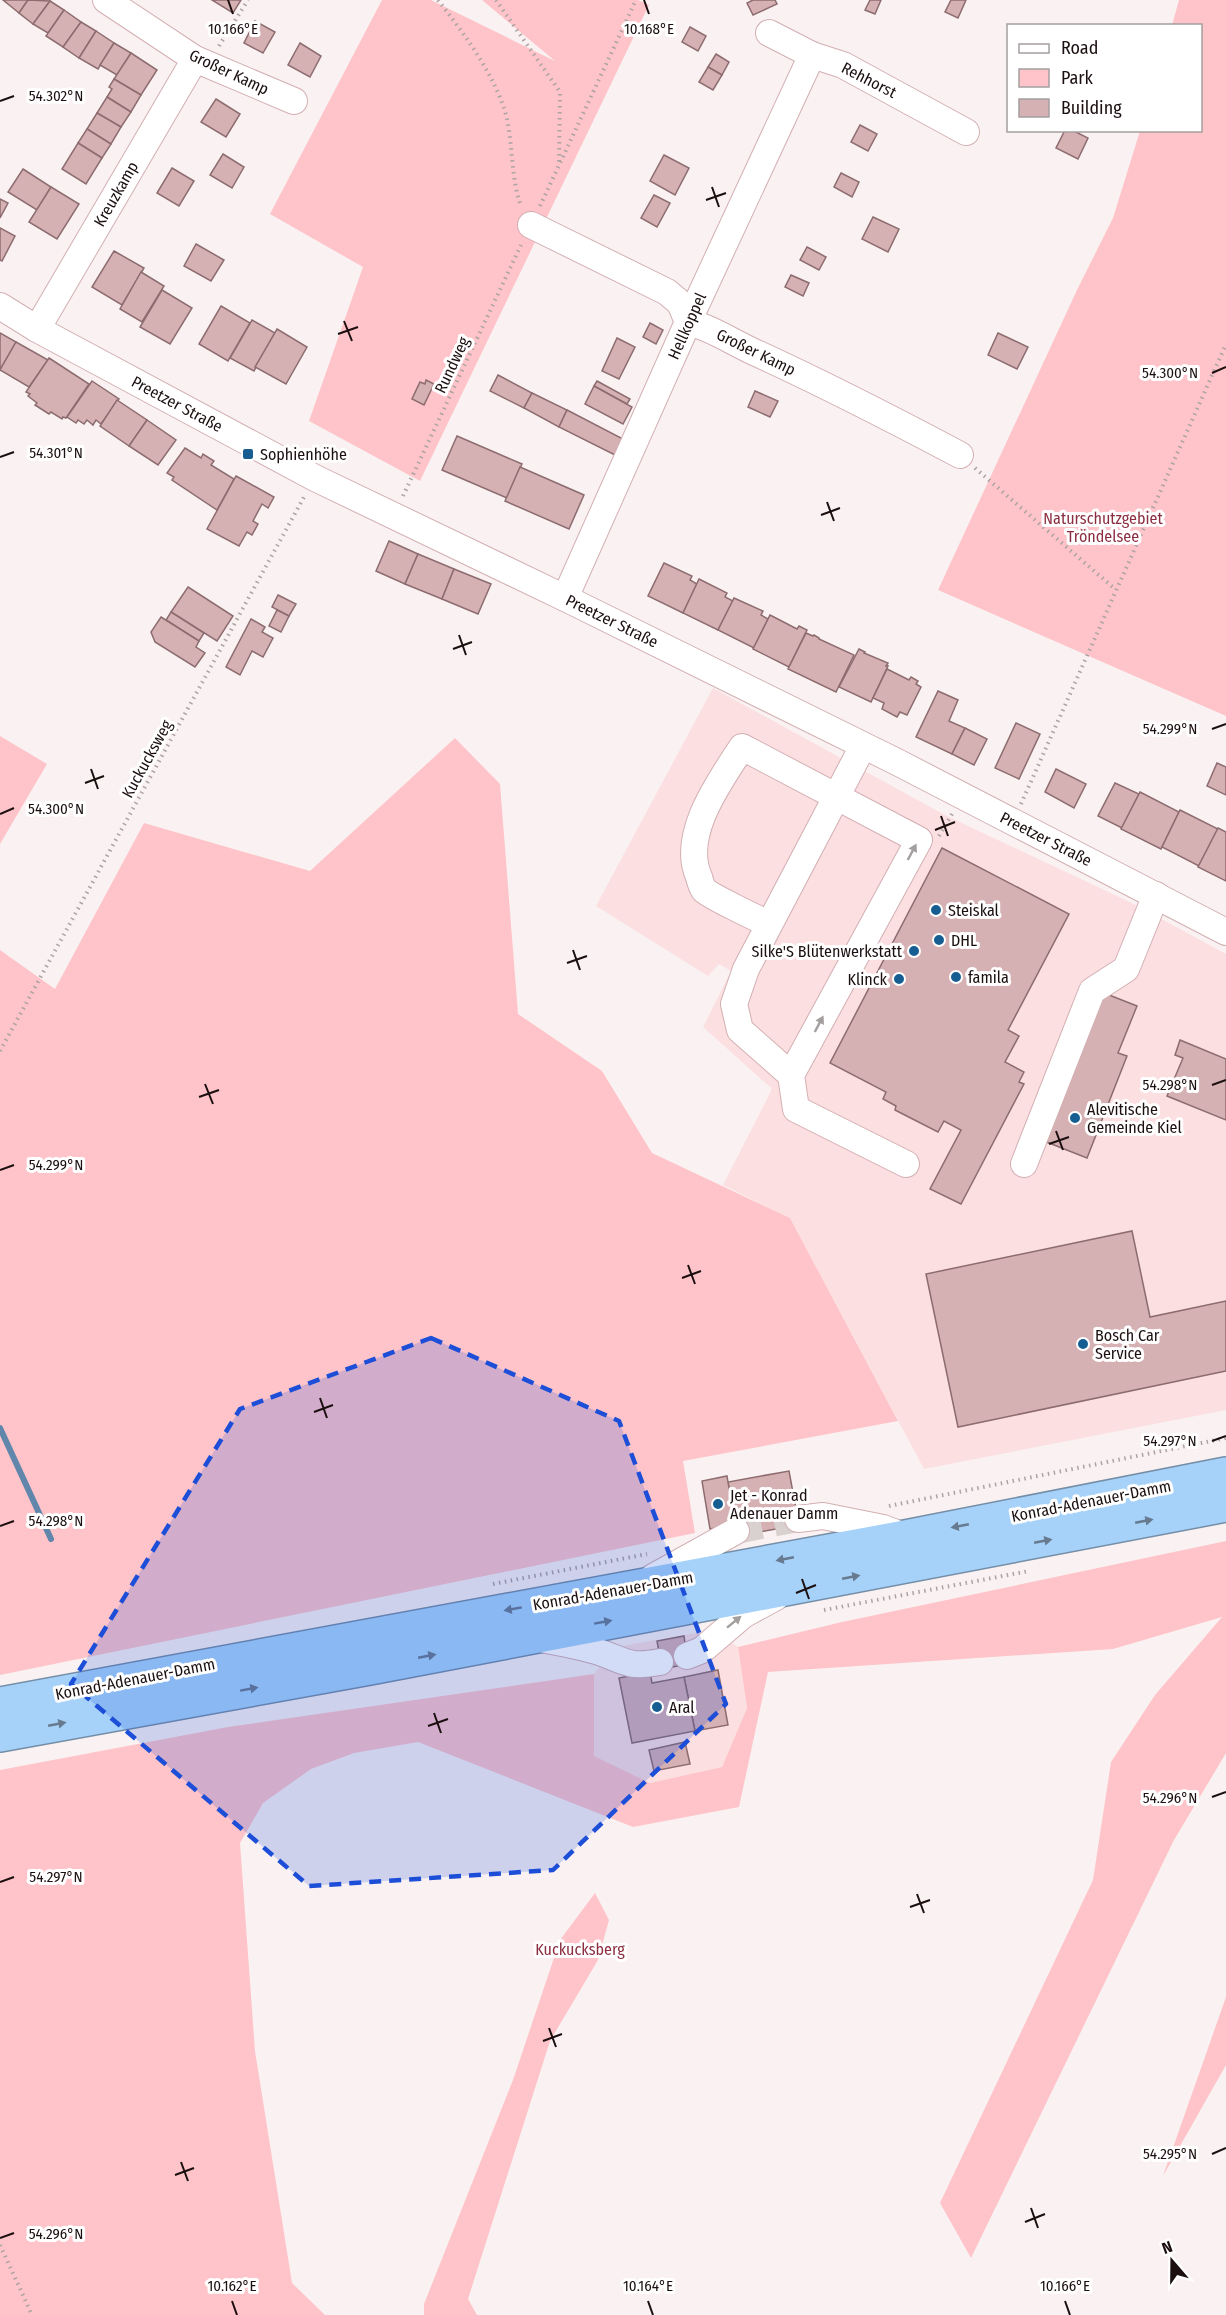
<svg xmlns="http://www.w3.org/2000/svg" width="1226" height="2315" viewBox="0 0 1226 2315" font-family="'Fira Sans Condensed',sans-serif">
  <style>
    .built { fill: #fcdfe1 }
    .green { fill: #fec4c9 }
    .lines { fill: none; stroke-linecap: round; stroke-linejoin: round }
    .stream { stroke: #6087ab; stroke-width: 6 }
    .building { fill: #d6b1b4; stroke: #8d6c6f; stroke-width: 1.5 }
    .minor-tunnel { stroke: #d9d0d0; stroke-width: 26; stroke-dasharray: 26 13; stroke-linecap: butt }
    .minor-casing { stroke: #d3afb2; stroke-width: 28 }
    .highway-casing { stroke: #758ea7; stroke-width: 36 }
    .path { stroke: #ada3a3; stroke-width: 4; stroke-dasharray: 1.5 4.5; stroke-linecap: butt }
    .minor { stroke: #fff; stroke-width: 26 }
    .highway { stroke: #a6d2f9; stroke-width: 33 }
    .oneway { fill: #a49f9f }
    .oneway2 { fill: #677a90 }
    .marked { fill: #1d4ed8; fill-opacity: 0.2; stroke: #1d4ed8; stroke-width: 4.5; stroke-dasharray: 12 8; stroke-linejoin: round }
    .ticks { fill: none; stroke: #1b0f10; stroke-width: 2 }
    .poi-dot { fill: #165e92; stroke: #fff; stroke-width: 2 }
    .labels { text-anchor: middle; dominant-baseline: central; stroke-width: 6; stroke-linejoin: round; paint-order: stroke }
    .street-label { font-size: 16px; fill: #1b0f10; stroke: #fff }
    .poi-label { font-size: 16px; fill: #1b0f10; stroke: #fff; text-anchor: start }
    .park-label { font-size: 16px; fill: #8b2e40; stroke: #fff }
    .ticks-label { font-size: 15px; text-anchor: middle; fill: #1b0f10; stroke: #fff; stroke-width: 6; stroke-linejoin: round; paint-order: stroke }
  </style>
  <rect width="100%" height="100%" fill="#faf2f2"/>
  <g class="built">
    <path d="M713 688 945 815 1134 904 1226 954V1410L924 1469 790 1218 723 1185 772 1089 703 1027 731 971 719 964 708 976 596 906Z"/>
    <path d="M713 1630 738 1647 747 1708 722 1767 650 1783 594 1756V1674L616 1647Z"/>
  </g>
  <g class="green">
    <path d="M382 0H431L555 61 482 0H638L649 5 420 481 309 421 363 267 270 214Z"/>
    <path d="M1179 0H1226V716L938 590 1077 290 1113 218 1140 131 1200 130V26L1172 25Z"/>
    <path d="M0 736 47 764 0 844Z"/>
    <path d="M455 738 500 784 518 1014 602 1071 652 1153 790 1218 898 1421 683 1461 695 1533 0 1675V950L55 989 144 823 310 871Z"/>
    <path d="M1226 1541V1753L1174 1840 971 2258 940 2203 1093 1880 1111 1762 1155 1695 1222 1617 1113 1649 768 1672 739 1807 633 1827 418 1742 354 1753 311 1769 263 1803 240 1843 255 2051 292 2283 325 2315H0V1770L228 1727 594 1674V1756L650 1783 722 1767 747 1708 738 1647 842 1622Z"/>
    <path d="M595 1893 609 1920 598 1960 550 2041 468 2299 477 2315H424V2304L513 2080 560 1940Z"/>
    <path d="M1226 1997V2065L1163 2176Z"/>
  </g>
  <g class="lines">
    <path class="stream" d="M0 1428 51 1539"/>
  </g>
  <g class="building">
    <path d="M3 0H28L19 13Z"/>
    <path d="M28 0 50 1 33 24 19 13Z"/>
    <path d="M212 0H241L233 13Z"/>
    <path d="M753 0H775L777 4 753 15 747 3Z"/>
    <path d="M870 0H881L875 14 865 10Z"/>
    <path d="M951 0H966L958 18 945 12Z"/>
    <path d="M50 1 64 10 48 33 33 24Z"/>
    <path d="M64 10 81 22 63 47 46 36Z"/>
    <path d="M255 21 275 32 263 53 244 43Z"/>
    <path d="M81 22 96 31 79 58 63 47Z"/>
    <path d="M690 27 706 36 698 51 682 42Z"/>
    <path d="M96 31 114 43 98 69 79 58Z"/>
    <path d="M114 43 131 53 117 75 100 65Z"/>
    <path d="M300 43 321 56 310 77 288 65Z"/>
    <path d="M131 53 157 70 141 95 114 79Z"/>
    <path d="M716 54 729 62 722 75 708 67Z"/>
    <path d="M708 67 722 75 713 90 699 82Z"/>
    <path d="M114 79 141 95 131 112 107 97 112 89 109 87Z"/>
    <path d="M107 97 131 112 121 127 97 113Z"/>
    <path d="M216 99 240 114 226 137 201 122Z"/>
    <path d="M97 113 121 127 111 144 87 129Z"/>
    <path d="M860 125 877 134 868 151 851 142Z"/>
    <path d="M87 129 111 144 102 158 78 143Z"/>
    <path d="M1065 130H1072L1088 138 1078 159 1056 148Z"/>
    <path d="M78 143 102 158 86 184 62 169Z"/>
    <path d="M223 154 244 167 232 188 210 175Z"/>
    <path d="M664 155 689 168 675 195 650 181Z"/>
    <path d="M172 168 194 181 179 206 157 193Z"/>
    <path d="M23 169 51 187 37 210 8 192Z"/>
    <path d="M841 173 859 182 852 197 834 187Z"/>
    <path d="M51 187 79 204 57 239 29 222Z"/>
    <path d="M654 195 670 203 657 227 641 218Z"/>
    <path d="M0 199 8 203 0 218Z"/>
    <path d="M873 217 899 229 888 252 862 239Z"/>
    <path d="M0 228 15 236 2 261 0 260Z"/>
    <path d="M196 244 224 260 211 281 184 266Z"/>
    <path d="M807 247 826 257 819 270 800 260Z"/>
    <path d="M114 251 144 268 122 305 92 287Z"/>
    <path d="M141 272 164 286 142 322 120 309Z"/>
    <path d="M791 275 809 283 803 296 785 287Z"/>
    <path d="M162 290 192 308 170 344 140 327Z"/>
    <path d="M221 306 250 323 228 361 199 344Z"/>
    <path d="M252 320 275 333 254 371 230 358Z"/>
    <path d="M650 323 663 330 656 344 643 337Z"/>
    <path d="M277 329 307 347 286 384 255 367Z"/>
    <path d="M0 333 16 342 0 370Z"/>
    <path d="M998 333 1028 347 1017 369 988 355Z"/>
    <path d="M617 338 635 347 619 379 602 371Z"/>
    <path d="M16 342 48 360 29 387 0 370Z"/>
    <path d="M49 358 89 384 66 418 63 417 62 419 51 412 49 414 35 405 37 403 28 396 30 394 26 392Z"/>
    <path d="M498 375 532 393 524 408 490 391Z"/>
    <path d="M426 380 434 384 424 405 412 399 420 382 425 384Z"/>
    <path d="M92 381 119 399 101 424 96 420 93 425 87 420 84 424 78 420 76 423 67 417Z"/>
    <path d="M597 381 630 399 627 404 594 386Z"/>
    <path d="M594 386 632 407 623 424 585 404Z"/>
    <path d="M755 391 778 401 770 417 748 407Z"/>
    <path d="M532 393 567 410 559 427 524 408Z"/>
    <path d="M117 400 147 420 129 446 100 426Z"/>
    <path d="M567 410 623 439 615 455 559 427Z"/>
    <path d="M147 420 176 440 158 465 129 446Z"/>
    <path d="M457 436 522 464 507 498 442 470Z"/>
    <path d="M185 448 201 458 203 454 214 461 211 465 234 479 217 510 172 480 174 477 167 473Z"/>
    <path d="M520 467 584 495 569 529 505 501Z"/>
    <path d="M236 476 274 497 268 508 262 504 253 521 258 524 252 535 247 532 239 546 207 529Z"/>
    <path d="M389 541 418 554 405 584 376 571Z"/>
    <path d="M418 554 454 569 442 599 405 584Z"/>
    <path d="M664 563 692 576 690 580 697 584 683 613 648 596Z"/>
    <path d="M454 569 491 584 478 614 442 599Z"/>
    <path d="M699 579 727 593 725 597 733 601 718 630 683 613Z"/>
    <path d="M188 587 233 616 217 641 171 612Z"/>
    <path d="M278 595 296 604 289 616 272 607Z"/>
    <path d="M734 598 763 611 761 615 768 619 754 648 718 630Z"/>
    <path d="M277 610 289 616 281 632 269 626Z"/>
    <path d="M171 612 204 633 199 641 166 620Z"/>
    <path d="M770 615 797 629 799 626 807 630 789 667 753 649Z"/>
    <path d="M161 617 199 641 196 647 205 653 195 667 155 642 151 632Z"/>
    <path d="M251 619 265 627 262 632 273 638 263 657 252 651 240 675 226 667Z"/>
    <path d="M806 633 813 636 814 635 819 638V639L854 655 836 692 788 669Z"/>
    <path d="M859 649 865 652 864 653 888 663 886 666H888L871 702 839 687Z"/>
    <path d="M887 669 909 680 911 677 918 681 916 684 921 687 907 715 900 712 897 717 882 709 884 703 873 698Z"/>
    <path d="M938 691 958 700 949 721 965 728 952 754 916 737Z"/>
    <path d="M1016 723 1040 734 1019 779 995 768Z"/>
    <path d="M965 728 987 739 974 765 952 754Z"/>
    <path d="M1217 763 1226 767V795L1207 786Z"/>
    <path d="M1056 769 1086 784 1074 808 1045 792Z"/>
    <path d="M1115 783 1139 794 1122 828 1098 816Z"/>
    <path d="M1140 792 1179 812 1161 849 1121 829Z"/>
    <path d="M1180 810 1218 829 1199 866 1162 847Z"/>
    <path d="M1218 828 1226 832V881L1198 867Z"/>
    <path d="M942 848 1069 914 1008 1030 1019 1036 1005 1062 1024 1072 1019 1082 1024 1084 961 1204 930 1189 961 1130 944 1121 938 1132 895 1110 896 1106 883 1099 886 1092 830 1063Z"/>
    <path d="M1104 993 1137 1006 1118 1053 1127 1056 1087 1158 1044 1141Z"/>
    <path d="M1180 1040 1226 1059V1120L1167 1096 1183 1058 1175 1055Z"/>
    <path d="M1132 1231 1150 1317 1226 1301V1371L958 1427 926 1274Z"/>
    <path d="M789 1471 799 1525 737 1536 728 1482Z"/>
    <path d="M727 1476 735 1525 710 1529 702 1481Z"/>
    <path d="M684 1636 688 1664 662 1669 657 1641Z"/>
    <path d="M718 1670 728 1725 695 1731 684 1677Z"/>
    <path d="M650 1672 652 1683 684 1677 695 1731 632 1743 619 1678Z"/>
    <path d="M685 1742 690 1764 654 1771 649 1750Z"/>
  </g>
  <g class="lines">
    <path class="minor-tunnel" d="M736 1531 798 1519"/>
    <defs>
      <g id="minor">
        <path d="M106 0 195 59 294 101"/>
        <path d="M769 33 812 55 843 65 966 132"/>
        <path d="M531 225 667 292 680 303 688 322"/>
        <path d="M0 306 37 329 315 478 565 598 897 762 1226 932"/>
        <path d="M688 322C712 328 732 342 754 352 824 384 892 419 960 455"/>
        <path d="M37 329 195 59"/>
        <path d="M565 598 688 322 812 55"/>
        <path d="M769 924C758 919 710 896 704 890 702 887 700 881 699 877 680 835 720 781 742 747L919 840 791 1075 796 1109 906 1164"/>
        <path d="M791 1075 740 1030 734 1004 746 969 863 746"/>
        <path d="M1024 1164 1092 991 1126 969 1156 895"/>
        <path d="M798 1519 823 1516 883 1528 904 1536"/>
        <path d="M653 1577 736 1531"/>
        <path d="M540 1639C558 1642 578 1646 596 1651 627 1661 625 1668 660 1662"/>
        <path d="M687 1656 702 1650 743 1615 776 1597"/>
      </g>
      <g id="highway">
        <path d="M0 1704 905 1537 1226 1474"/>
        <path d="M0 1735 370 1668 1226 1505"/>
      </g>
    </defs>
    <use href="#minor" class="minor-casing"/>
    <use href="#highway" class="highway-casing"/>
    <g class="path">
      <path d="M438 0C464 34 497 77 507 119 513 147 511 179 521 206"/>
      <path d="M496 0 560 92 559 163"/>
      <path d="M219 46 248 0"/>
      <path d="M540 206 636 0"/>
      <path d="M975 468 1115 589"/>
      <path d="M403 496 521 245"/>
      <path d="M1021 804 1226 344"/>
      <path d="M939 836 952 814"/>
      <path d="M0 1051 304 497"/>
      <path d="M889 1506 1226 1438"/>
      <path d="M493 1584 647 1554"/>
      <path d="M824 1610 1029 1571"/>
      <path d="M0 2245 32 2315"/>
    </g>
    <use href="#minor" class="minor"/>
    <use href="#highway" class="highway"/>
  </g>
  <defs><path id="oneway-solid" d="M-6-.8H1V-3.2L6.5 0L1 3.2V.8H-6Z" transform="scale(1.5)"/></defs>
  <g class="oneway">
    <use href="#oneway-solid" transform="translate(912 852) rotate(-62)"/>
    <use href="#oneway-solid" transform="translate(819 1024) rotate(-62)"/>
    <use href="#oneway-solid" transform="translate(734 1622) rotate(-39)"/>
  </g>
  <g class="oneway2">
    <use href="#oneway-solid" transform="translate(1144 1521) rotate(-11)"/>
    <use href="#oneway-solid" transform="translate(960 1526) rotate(169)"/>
    <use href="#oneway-solid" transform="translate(1043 1541) rotate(-11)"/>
    <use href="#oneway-solid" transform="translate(785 1559) rotate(169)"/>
    <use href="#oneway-solid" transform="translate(851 1577) rotate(-11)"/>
    <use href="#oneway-solid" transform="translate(513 1609) rotate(170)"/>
    <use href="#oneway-solid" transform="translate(603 1622) rotate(-10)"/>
    <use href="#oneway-solid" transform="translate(427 1656) rotate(-11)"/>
    <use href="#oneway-solid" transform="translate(249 1689) rotate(-10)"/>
    <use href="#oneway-solid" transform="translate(57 1724) rotate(-11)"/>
  </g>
  <path class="marked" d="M431 1338 619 1421 726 1704 553 1870 309 1886 71 1684 240 1409Z"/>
  <path class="ticks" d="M228 0 233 14M644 0 649 14M0 101 14 96M712 187 719 207M706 200 726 193M344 321 352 341M338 334 358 327M1212 373 1226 367M0 457 14 452M827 502 834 521M821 515 840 508M459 635 466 655M453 649 472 642M1212 729 1226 724M91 769 98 789M85 783 104 776M0 814 14 808M941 816 948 836M935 830 955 822M573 950 580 970M567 963 587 956M205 1084 213 1104M1212 1085 1226 1080M199 1097 219 1090M1056 1131 1063 1150M1049 1144 1069 1137M0 1170 14 1165M688 1265 695 1284M682 1278 701 1271M320 1398 327 1418M314 1412 333 1405M1212 1441 1226 1436M0 1526 14 1521M802 1579 809 1599M796 1593 816 1585M434 1713 441 1733M428 1726 448 1719M1212 1797 1226 1792M0 1882 14 1877M917 1894 924 1913M910 1907 930 1900M549 2028 556 2047M543 2041 562 2034M1212 2154 1226 2148M181 2162 188 2181M175 2175 194 2168M1031 2208 1038 2228M1025 2222 1045 2214M0 2238 14 2233M232 2301 237 2315M648 2301 653 2315M1065 2301 1070 2315"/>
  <g class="poi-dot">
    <rect x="242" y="448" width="12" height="12" rx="3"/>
    <circle cx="936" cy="910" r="6"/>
    <circle cx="939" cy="940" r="6"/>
    <circle cx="914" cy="951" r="6"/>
    <circle cx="956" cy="977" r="6"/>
    <circle cx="899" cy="979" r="6"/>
    <circle cx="1075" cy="1118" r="6"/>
    <circle cx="1083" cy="1344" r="6"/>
    <circle cx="718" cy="1504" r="6"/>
    <circle cx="657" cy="1707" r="6"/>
  </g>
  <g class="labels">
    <g class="street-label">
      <text transform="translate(229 72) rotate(25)">Großer Kamp</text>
      <text transform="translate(869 80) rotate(27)">Rehhorst</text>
      <text transform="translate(116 194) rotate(-60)">Kreuzkamp</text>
      <text transform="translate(687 326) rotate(-66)">Hellkoppel</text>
      <text transform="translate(756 352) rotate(26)">Großer Kamp</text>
      <text transform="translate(452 365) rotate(-65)">Rundweg</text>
      <text transform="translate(177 404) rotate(28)">Preetzer Straße</text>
      <text transform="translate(612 621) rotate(26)">Preetzer Straße</text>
      <text transform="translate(147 759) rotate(-61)">Kuckucksweg</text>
      <text transform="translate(1046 839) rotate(27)">Preetzer Straße</text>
      <text transform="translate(1091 1501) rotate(-11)">Konrad-Adenauer-Damm</text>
      <text transform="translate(613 1591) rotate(-10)">Konrad-Adenauer-Damm</text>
      <text transform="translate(135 1679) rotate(-11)">Konrad-Adenauer-Damm</text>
    </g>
    <g class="poi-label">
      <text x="260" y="454">Sophienhöhe</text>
      <text x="948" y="910">Steiskal</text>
      <text x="951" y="940">DHL</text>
      <text x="902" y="951" text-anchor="end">Silke'S Blütenwerkstatt</text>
      <text x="968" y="977">famila</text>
      <text x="887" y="979" text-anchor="end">Klinck</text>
      <text x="1087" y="1109">Alevitische<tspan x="1087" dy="18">Gemeinde Kiel</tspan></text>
      <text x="1095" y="1335">Bosch Car<tspan x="1095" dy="18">Service</tspan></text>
      <text x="730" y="1495">Jet - Konrad<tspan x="730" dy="18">Adenauer Damm</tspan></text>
      <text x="669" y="1707">Aral</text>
    </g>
    <g class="park-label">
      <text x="1103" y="518">Naturschutzgebiet<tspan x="1103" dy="18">Tröndelsee</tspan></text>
      <text x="580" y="1949">Kuckucksberg</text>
    </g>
  </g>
  <g class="ticks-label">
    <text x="233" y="34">10.166°E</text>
    <text x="649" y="34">10.168°E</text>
    <text x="56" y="101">54.302°N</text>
    <text x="1170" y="378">54.300°N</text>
    <text x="56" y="458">54.301°N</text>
    <text x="1170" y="734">54.299°N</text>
    <text x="56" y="814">54.300°N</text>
    <text x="1170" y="1090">54.298°N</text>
    <text x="56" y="1170">54.299°N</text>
    <text x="1170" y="1446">54.297°N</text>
    <text x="56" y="1526">54.298°N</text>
    <text x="1170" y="1803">54.296°N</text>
    <text x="56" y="1882">54.297°N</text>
    <text x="1170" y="2159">54.295°N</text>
    <text x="56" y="2239">54.296°N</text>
    <text x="232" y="2291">10.162°E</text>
    <text x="648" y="2291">10.164°E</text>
    <text x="1065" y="2291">10.166°E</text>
  </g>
  <rect x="1007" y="24" width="195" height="108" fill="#ffffff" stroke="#a49f9f" stroke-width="1.5"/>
  <rect x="1019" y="44" width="30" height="9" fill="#ffffff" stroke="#a49f9f" stroke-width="1.5"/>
  <text x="1061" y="54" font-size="18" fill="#1b0f10">Road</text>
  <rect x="1019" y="69" width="30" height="18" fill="#fec4c9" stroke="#a49f9f" stroke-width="1.5"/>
  <text x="1061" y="84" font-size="18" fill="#1b0f10">Park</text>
  <rect x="1019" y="99" width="30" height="18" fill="#d6b1b4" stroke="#a49f9f" stroke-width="1.5"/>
  <text x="1061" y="114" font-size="18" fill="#1b0f10">Building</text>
  <g transform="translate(1172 2261) rotate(340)" stroke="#ffffff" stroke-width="4.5" paint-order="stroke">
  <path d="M0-4.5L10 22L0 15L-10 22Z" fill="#1b0f10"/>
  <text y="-9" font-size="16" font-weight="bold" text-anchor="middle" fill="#1b0f10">N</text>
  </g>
</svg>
